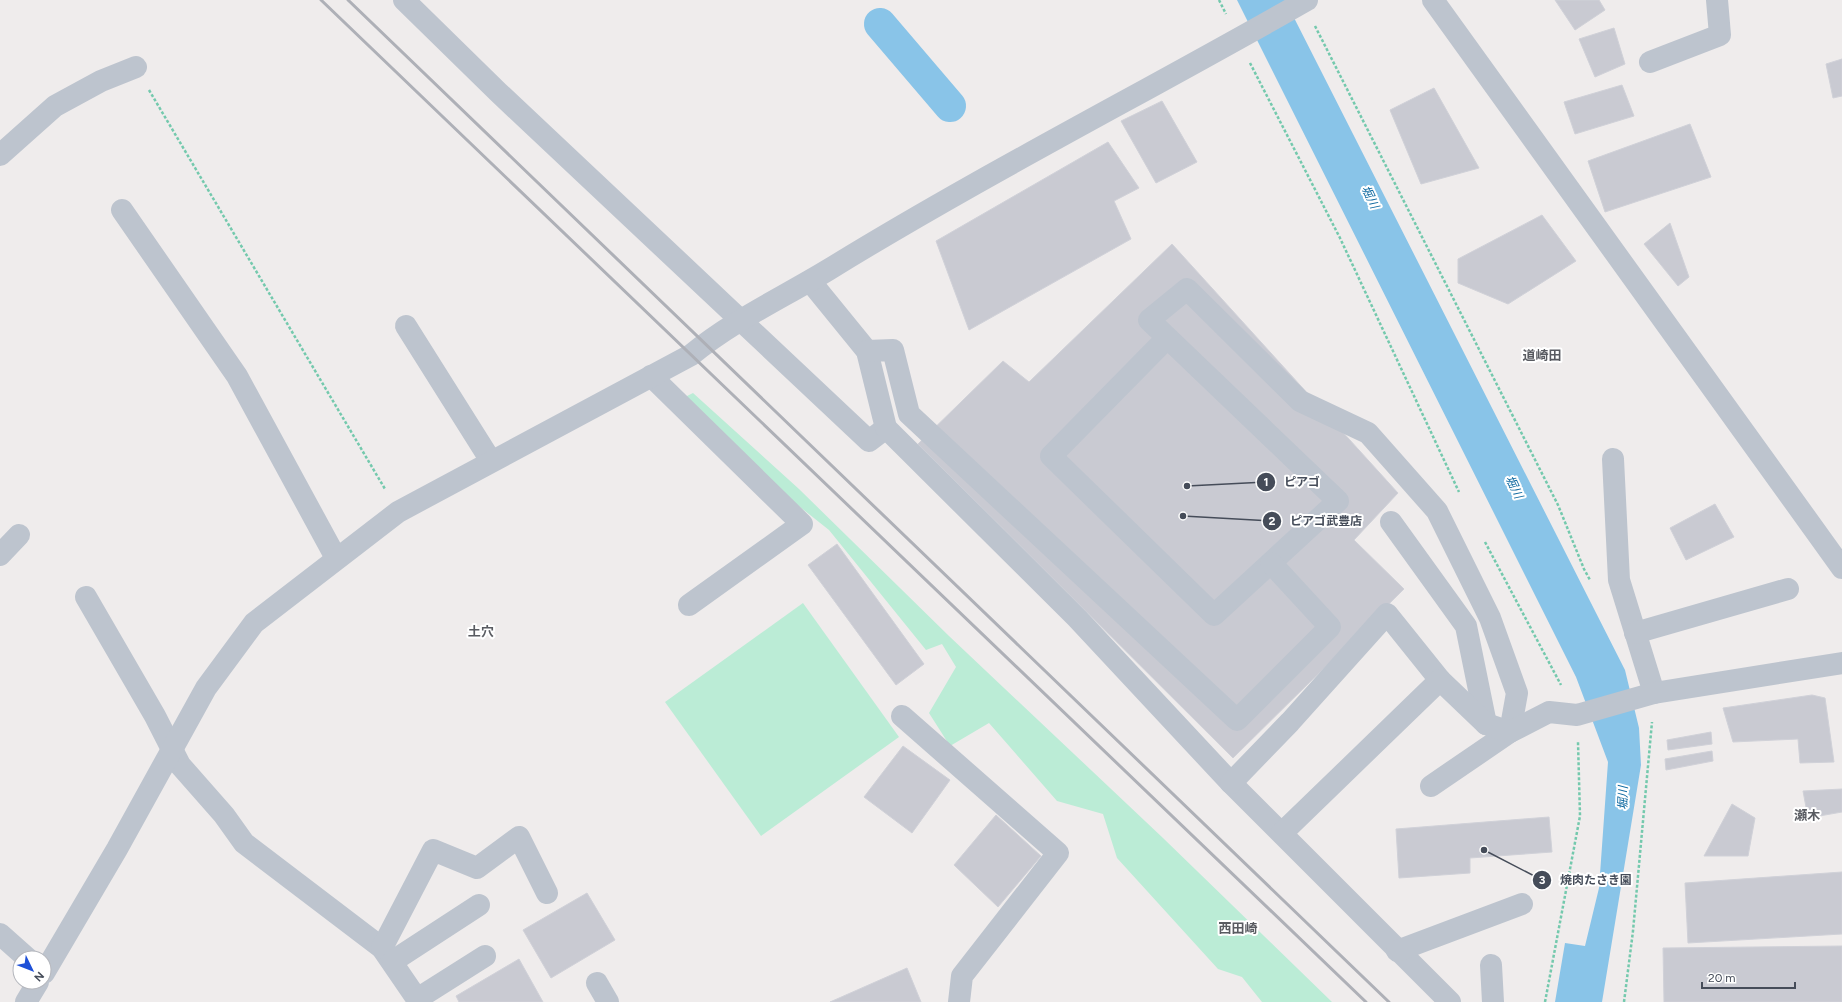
<svg xmlns="http://www.w3.org/2000/svg" width="1842" height="1002" viewBox="0 0 1842 1002" font-family="Figtree,'Noto Sans JP',sans-serif">
  <style>
    .green { fill: #bbecd6 }
    .water { fill: #89c4e8 }
    .lines { fill: none; stroke-linecap: round; stroke-linejoin: round }
    .canal { stroke: #89c4e8; stroke-width: 32 }
    .building { fill: #c9cad2; stroke: #d0d1d8 }
    .path { stroke: #74c9ad; stroke-width: 2.5; stroke-dasharray: 3 2; stroke-linecap: butt }
    .minor { stroke: #bdc4ce; stroke-width: 22 }
    .rail { stroke: #aeb0b7; stroke-width: 3 }
    .labels { text-anchor: middle; dominant-baseline: central; stroke-width: 4; stroke-linejoin: round; paint-order: stroke }
    .water-label { font-size: 12px; font-style: italic; fill: #106aa1; stroke: #fff }
    .quarter-label { font-size: 13px; font-weight: bold; fill: #595b61; stroke: #fff }
    .leader { fill: none; stroke: #454c59; stroke-width: 1.5 }
    .callout-dot { fill: #454c59; stroke: #fff; stroke-width: 1.5 }
    .mark-label { font-size: 12px; text-anchor: middle; font-weight: bold; fill: #fff }
    .callout-label { font-size: 12px; text-anchor: middle; font-weight: bold; fill: #454c59; stroke: #fff; stroke-width: 4; stroke-linejoin: round; paint-order: stroke }
  </style>
  <rect width="100%" height="100%" fill="#efecec"/>
  <g class="green">
    <path d="M693 393 799 489 949 636 1163 838 1332 1002H1262L1242 977 1218 969 1117 858 1103 814 1057 801 989 723 950 746 929 713 956 667 942 644 926 650 829 530 708 434 677 401Z"/>
    <path d="M803 603 899 737 761 836 665 702Z"/>
  </g>
  <path class="water" d="M1237 0H1285L1625 670 1639 728 1641 765 1602 1002H1555L1565 943 1585 946 1599 888 1608 762 1576 677Z"/>
  <g class="lines">
    <path class="canal" d="M880 24 950 106"/>
  </g>
  <g class="building">
    <path d="M1555 0H1599L1605 10 1575 30Z"/>
    <path d="M1614 28 1625 64 1595 77 1579 39Z"/>
    <path d="M1842 59V96L1833 98 1826 64Z"/>
    <path d="M1622 85 1634 116 1575 134 1564 102Z"/>
    <path d="M1434 88 1479 168 1421 184 1390 110Z"/>
    <path d="M1162 101 1197 162 1156 183 1121 121Z"/>
    <path d="M1690 124 1711 177 1605 212 1588 161Z"/>
    <path d="M1108 142 1139 188 1114 201 1131 239 969 330 936 241Z"/>
    <path d="M1542 215 1576 261 1508 304 1458 283V259Z"/>
    <path d="M1670 223 1689 277 1678 286 1644 244Z"/>
    <path d="M1172 244 1398 493 1354 540 1404 589 1233 758 918 444 1003 361 1029 382Z"/>
    <path d="M1715 504 1734 537 1686 560 1670 528Z"/>
    <path d="M837 544 924 664 896 685 808 565Z"/>
    <path d="M1812 695 1825 698 1834 762 1800 763 1798 739 1733 742 1723 708Z"/>
    <path d="M1711 732 1712 744 1668 750 1667 740Z"/>
    <path d="M903 746 950 780 912 833 864 797Z"/>
    <path d="M1712 751 1713 761 1666 770 1665 759Z"/>
    <path d="M1842 789V812L1808 818 1803 791Z"/>
    <path d="M1732 804 1755 818 1748 856H1704Z"/>
    <path d="M996 815 1041 856 998 907 954 865Z"/>
    <path d="M1549 817 1552 852 1470 858V873L1399 878 1396 829Z"/>
    <path d="M1842 872V934L1688 943 1685 883Z"/>
    <path d="M587 893 615 940 551 978 523 930Z"/>
    <path d="M1842 946V1002H1664L1663 948Z"/>
    <path d="M519 959 543 1002H459L456 996Z"/>
    <path d="M907 968 921 1002H830Z"/>
  </g>
  <g class="lines">
    <g class="path">
      <path d="M1219 0 1226 14"/>
      <path d="M1315 26 1558 505 1584 569 1590 580"/>
      <path d="M1250 63 1340 238 1459 492"/>
      <path d="M149 90 385 489"/>
      <path d="M1485 542 1561 685"/>
      <path d="M1545 1002 1580 816 1578 742"/>
      <path d="M1624 1002 1633 931 1652 722"/>
    </g>
    <g class="minor">
      <path d="M404 0 498 92 869 441 886 428"/>
      <path d="M1433 0 1842 568"/>
      <path d="M1650 62 1720 35 1717 0"/>
      <path d="M0 155 55 106 101 81 136 67"/>
      <path d="M122 210 237 376 336 558"/>
      <path d="M810 281 867 351 886 428 1077 618 1231 783 1450 1002"/>
      <path d="M406 326 491 461"/>
      <path d="M1167 338 1051 456 1214 615 1338 501 1149 320 1187 289 1300 401 1368 433 1437 511 1490 618 1517 693 1510 732 1431 786"/>
      <path d="M867 351 893 350 909 414 1237 720 1330 627 1271 563"/>
      <path d="M651 376 802 524 689 605"/>
      <path d="M1613 459 1619 580 1654 693"/>
      <path d="M1391 522 1466 626 1486 724"/>
      <path d="M0 555 19 535"/>
      <path d="M86 597 155 716 180 765 224 815 244 843 382 948 419 1002"/>
      <path d="M1635 633 1788 589"/>
      <path d="M902 716 1058 853 962 976 959 1002"/>
      <path d="M1231 783 1290 722 1387 614 1440 680"/>
      <path d="M1282 833 1440 680 1486 724 1510 732 1549 712 1577 715 1654 693 1842 663"/>
      <path d="M0 934 27 958"/>
      <path d="M382 948 433 850 477 868 519 837 547 893"/>
      <path d="M1397 951 1522 904"/>
      <path d="M393 961 479 905"/>
      <path d="M1491 965 1493 1002"/>
      <path d="M44 973 117 849 206 688 254 623 398 512 691 355C732 321 782 298 828 270 984 174 1148 91 1307 0"/>
      <path d="M597 983 608 1002"/>
      <path d="M417 999 485 956"/>
      <path d="M26 1002 38 982"/>
    </g>
    <g class="rail">
      <path d="M321 0 1366 1002"/>
      <path d="M348 0 1389 1002"/>
    </g>
  </g>
  <g class="labels">
    <g class="water-label">
      <text transform="translate(1370 197) rotate(64)">堀川</text>
      <text transform="translate(1514 487) rotate(64)">堀川</text>
      <text transform="translate(1623 798) rotate(-89)">堀川</text>
    </g>
    <g class="quarter-label">
      <text x="1542" y="355">道崎田</text>
      <text x="481" y="631">土穴</text>
      <text x="1807" y="815">瀬木</text>
      <text x="1238" y="928">西田崎</text>
    </g>
  </g>
  <path class="leader" d="M1187 486L1266 482M1183 516L1272 521M1484 850L1542 880"/>
  <g class="callout-dot">
    <circle cx="1187" cy="486" r="4"/>
    <circle cx="1183" cy="516" r="4"/>
    <circle cx="1484" cy="850" r="4"/>
    <circle cx="1266" cy="482" r="10"/>
    <circle cx="1272" cy="521" r="10"/>
    <circle cx="1542" cy="880" r="10"/>
  </g>
  <g class="mark-label">
    <text x="1266" y="486">1</text>
    <text x="1272" y="525">2</text>
    <text x="1542" y="884">3</text>
  </g>
  <g class="callout-label">
    <text x="1302" y="486">ピアゴ</text>
    <text x="1326" y="525">ピアゴ武豊店</text>
    <text x="1596" y="884">焼肉たさき園</text>
  </g>
  <g transform="translate(32 970) rotate(133)"><circle r="19" fill="#ffffff" stroke="#b5b7bd"/>
  <path d="M0-3L7 15L0 10L-7 15Z" fill="#1e50d7"/>
  <text y="-6" font-size="11" font-weight="bold" text-anchor="middle" fill="#454c59">N</text>
  </g>
  <path d="M1702 982v6h93v-6" fill="none" stroke="#454c59" stroke-width="2"/>
  <text x="1708" y="982" font-size="12" fill="#454c59" stroke="#ffffff" stroke-width="3" paint-order="stroke">20 m</text>
</svg>
